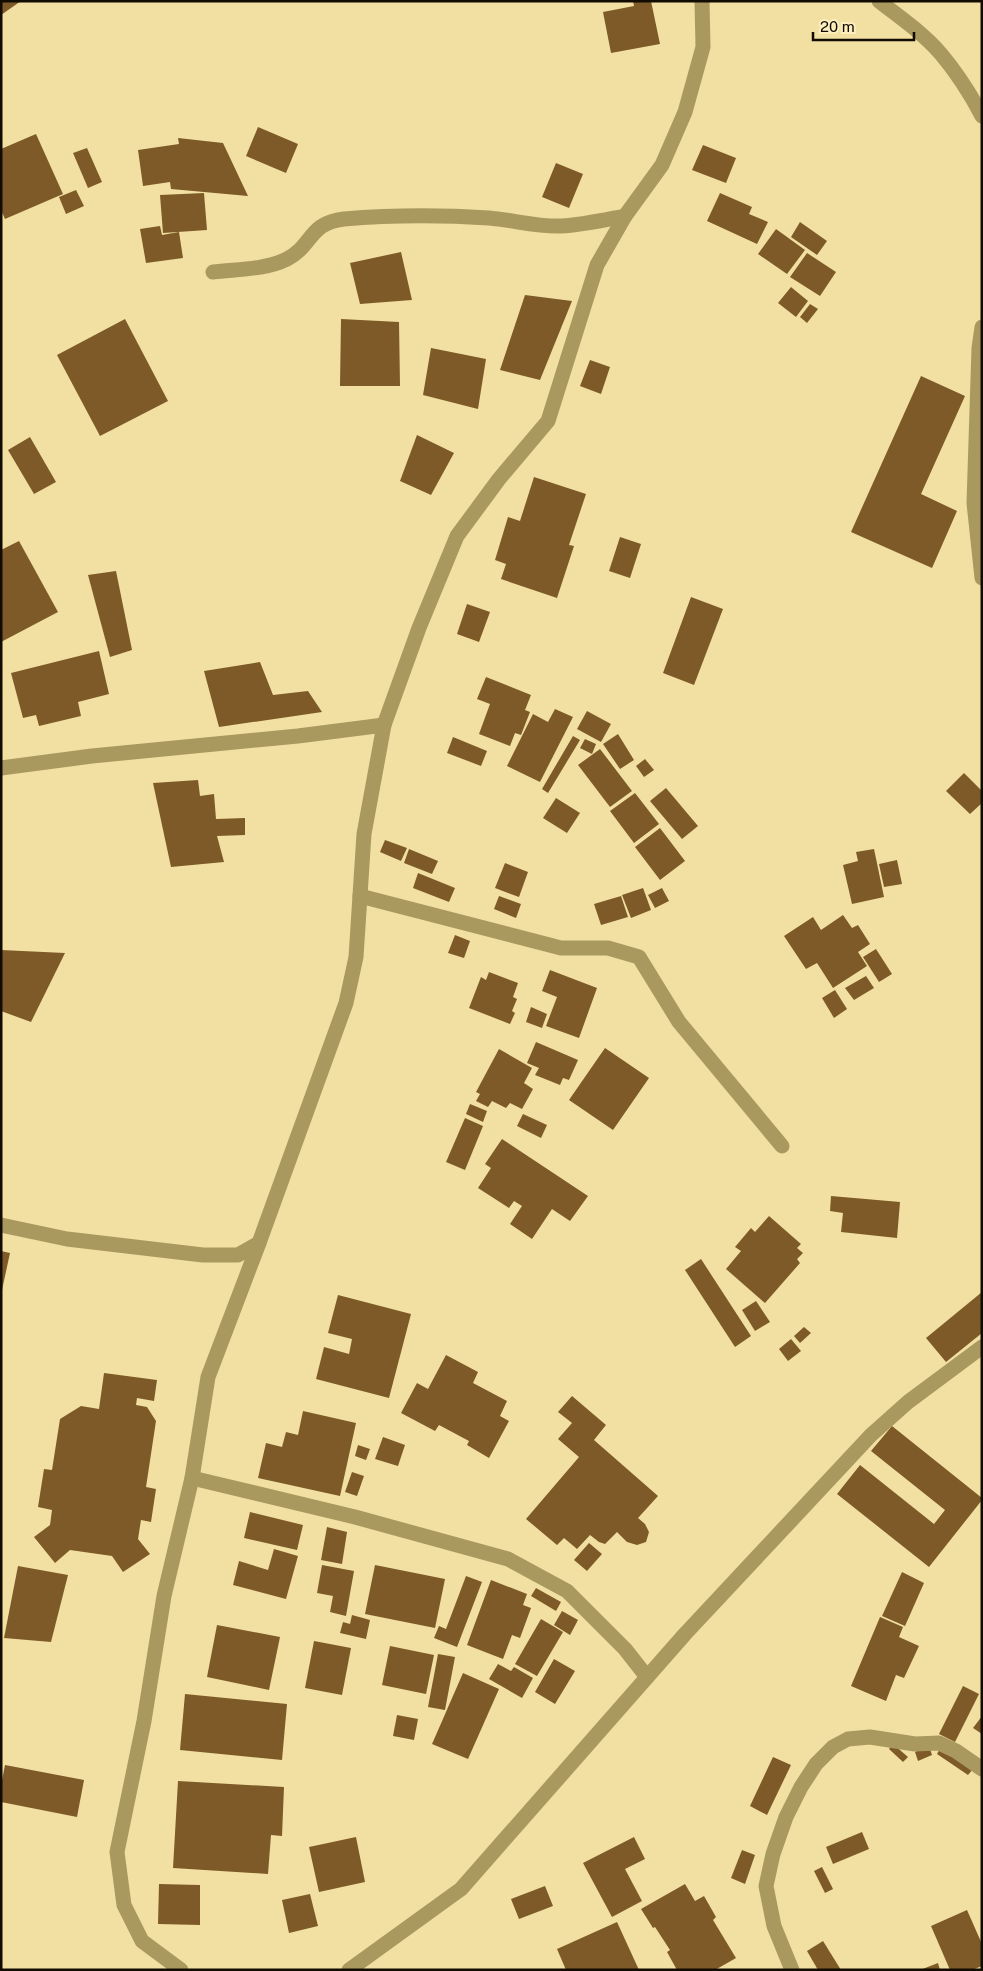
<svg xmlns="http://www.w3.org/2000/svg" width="983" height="1971" viewBox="0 0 983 1971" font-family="'Public Sans',sans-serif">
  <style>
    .building { fill: #7d5a27 }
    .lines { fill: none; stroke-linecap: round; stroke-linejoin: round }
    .lane { stroke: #aa995f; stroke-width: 15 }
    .street { stroke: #aa995f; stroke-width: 15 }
  </style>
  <rect width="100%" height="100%" fill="#f2e0a3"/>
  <g class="building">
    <path d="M1 1H21L1 15Z"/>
    <path d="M633 1H651L660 44 611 53 603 12 634 6Z"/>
    <path d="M258 127 298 144 286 173 246 156Z"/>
    <path d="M36 134 63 194 5 219 1 210V149Z"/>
    <path d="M178 138 223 143 248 196 171 189 170 182 143 186 138 150 179 144Z"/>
    <path d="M703 145 736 158 726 183 692 170Z"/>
    <path d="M87 148 102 182 88 188 73 153Z"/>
    <path d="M556 163 583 174 569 208 542 197Z"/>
    <path d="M76 190 84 206 66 214 59 197Z"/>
    <path d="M204 193 207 230 163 233 160 195Z"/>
    <path d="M720 193 752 207 749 214 768 222 757 244 707 221Z"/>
    <path d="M800 222 827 241 817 255 791 237Z"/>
    <path d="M160 226 162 235 179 232 183 258 146 263 140 229Z"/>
    <path d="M776 229 805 250 787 274 758 254Z"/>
    <path d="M401 252 412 300 360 304 350 263Z"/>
    <path d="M807 253 836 272 820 296 790 277Z"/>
    <path d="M791 287 808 301 796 317 778 303Z"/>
    <path d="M525 295 572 301 540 380 500 370Z"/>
    <path d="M810 304 818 309 807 323 800 317Z"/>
    <path d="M125 319 168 401 100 436 57 355Z"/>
    <path d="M341 319 399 322 400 386H340Z"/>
    <path d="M431 348 486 359 478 409 423 395Z"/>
    <path d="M590 360 610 367 601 394 580 386Z"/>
    <path d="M921 376 965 396 921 494 957 511 932 568 851 532Z"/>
    <path d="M417 435 454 453 431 495 400 481Z"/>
    <path d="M30 437 56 482 34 494 8 450Z"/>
    <path d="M534 477 586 494 569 545 574 546 557 598 501 579 506 564 495 560 508 517 520 521Z"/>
    <path d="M620 537 641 544 630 578 609 571Z"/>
    <path d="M19 541 58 612 1 642V550Z"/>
    <path d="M116 571 132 650 110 657 88 575Z"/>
    <path d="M691 597 723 609 694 685 663 673Z"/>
    <path d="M467 604 490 612 479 642 457 634Z"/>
    <path d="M99 651 109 694 78 702 81 716 39 726 36 715 23 718 11 673Z"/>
    <path d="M260 662 273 695 308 691 322 712 219 727 204 671Z"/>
    <path d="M486 677 531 695 525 710 530 712 521 735 515 733 510 746 479 734 490 704 477 699Z"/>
    <path d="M555 709 573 717 540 782 507 766 533 714 548 722Z"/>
    <path d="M587 711 611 724 601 742 577 729Z"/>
    <path d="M618 734 634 760 620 769 603 744Z"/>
    <path d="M573 736 580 740 548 793 542 789Z"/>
    <path d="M453 737 487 751 481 766 447 753Z"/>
    <path d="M585 739 596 744 592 754 580 748Z"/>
    <path d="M600 749 632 791 610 807 578 765Z"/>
    <path d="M645 759 654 770 644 777 636 766Z"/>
    <path d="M964 773 982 791V803L970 814 946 791Z"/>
    <path d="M198 780 200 796 214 794 216 819 245 818V835L217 836 224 862 171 867 153 783Z"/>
    <path d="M666 788 698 826 682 839 650 801Z"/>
    <path d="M635 793 659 824 634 843 610 811Z"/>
    <path d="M556 798 580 813 567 833 543 818Z"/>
    <path d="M660 828 685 861 660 880 635 847Z"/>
    <path d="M385 840 407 848 401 861 380 852Z"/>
    <path d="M409 849 438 861 432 874 404 863Z"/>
    <path d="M874 849 884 897 852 904 843 865 858 861 856 852Z"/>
    <path d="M897 860 902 884 884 887 879 864Z"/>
    <path d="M505 863 528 872 519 897 495 888Z"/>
    <path d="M418 873 455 888 449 902 413 888Z"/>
    <path d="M643 888 651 910 631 918 622 895Z"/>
    <path d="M662 888 669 901 655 908 648 895Z"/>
    <path d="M499 896 521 904 516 918 494 909Z"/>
    <path d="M621 896 628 917 601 925 594 904Z"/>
    <path d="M843 915 852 928 858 925 870 944 858 952 867 966 833 988 817 963 806 969 784 936 813 917 821 930Z"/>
    <path d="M455 935 470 941 464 958 448 953Z"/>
    <path d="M876 949 892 974 879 982 863 957Z"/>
    <path d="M1 950 65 953 31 1022 1 1011Z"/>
    <path d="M550 970 597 988 579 1038 546 1026 557 997 542 991Z"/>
    <path d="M489 972 518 983 513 997 517 999 512 1011 515 1013 510 1024 469 1008 481 977 486 980Z"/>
    <path d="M866 976 874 988 854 1000 845 988Z"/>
    <path d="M835 990 847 1009 834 1018 822 998Z"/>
    <path d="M531 1007 547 1014 542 1028 526 1022Z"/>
    <path d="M536 1042 578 1060 569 1080 563 1078 560 1085 535 1075 539 1068 527 1063Z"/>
    <path d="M605 1048 649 1078 613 1130 569 1100Z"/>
    <path d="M499 1049 532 1068 524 1083 533 1089 522 1109 510 1103 506 1108 492 1101 488 1107 476 1101 480 1094 476 1092Z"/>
    <path d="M470 1104 487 1111 483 1122 466 1114Z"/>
    <path d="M523 1114 547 1125 541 1138 517 1126Z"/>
    <path d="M465 1118 483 1126 465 1170 446 1162Z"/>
    <path d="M502 1139 588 1196 570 1221 552 1209 532 1239 510 1224 522 1206 514 1201 509 1208 478 1188 491 1168 485 1164Z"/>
    <path d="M831 1196 900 1202 897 1238 841 1232 843 1213 830 1211Z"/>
    <path d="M769 1216 801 1244 797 1248 803 1253 797 1259 800 1263 765 1303 726 1269 741 1251 735 1247 751 1228 755 1232Z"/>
    <path d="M1 1251 10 1253 2 1290H1Z"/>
    <path d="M701 1259 751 1336 735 1347 685 1270Z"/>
    <path d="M982 1292V1333L946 1362 926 1338Z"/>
    <path d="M338 1295 411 1314 389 1398 316 1379 324 1347 349 1354 352 1339 328 1333Z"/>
    <path d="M756 1301 770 1322 755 1331 742 1310Z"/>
    <path d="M804 1327 811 1333 800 1343 794 1336Z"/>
    <path d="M791 1339 801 1351 788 1361 779 1349Z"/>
    <path d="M446 1355 478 1372 473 1383 507 1401 500 1416 509 1421 489 1458 467 1445 469 1441 439 1425 435 1431 401 1413 417 1383 428 1389Z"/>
    <path d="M104 1373 157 1380 154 1401 137 1398 136 1405 147 1407 156 1421 146 1487 156 1489 151 1522 141 1520 138 1539 150 1554 123 1572 112 1556 70 1550 55 1563 34 1537 50 1525 52 1510 38 1507 44 1469 52 1470 60 1419 81 1406 99 1409Z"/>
    <path d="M572 1396 606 1425 594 1440 658 1496 638 1518 645 1524 649 1532 646 1542 637 1545 627 1542 617 1532 605 1544 599 1542 590 1535 577 1549 564 1538 557 1545 526 1519 579 1457 558 1439 572 1423 558 1412Z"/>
    <path d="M303 1411 356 1423 340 1496 258 1478 266 1443 282 1447 286 1432 298 1435Z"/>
    <path d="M892 1426 982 1498V1500L929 1567 837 1494 860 1465 934 1524 945 1510 871 1451Z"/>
    <path d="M383 1437 405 1445 398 1466 375 1459Z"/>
    <path d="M358 1445 370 1449 366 1460 355 1456Z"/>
    <path d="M352 1472 364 1476 357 1496 345 1492Z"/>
    <path d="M250 1512 303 1525 297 1550 244 1538Z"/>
    <path d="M327 1527 347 1532 342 1564 321 1560Z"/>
    <path d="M589 1543 602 1554 587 1571 574 1560Z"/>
    <path d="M274 1549 298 1556 286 1599 233 1585 239 1561 268 1570Z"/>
    <path d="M322 1565 354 1571 346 1616 330 1612 333 1596 317 1593Z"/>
    <path d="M375 1565 445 1579 435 1628 365 1614Z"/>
    <path d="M18 1566 68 1575 51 1642 4 1638Z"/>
    <path d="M902 1572 924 1583 905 1626 882 1616Z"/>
    <path d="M466 1576 482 1582 457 1647 434 1638 439 1626 446 1629Z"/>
    <path d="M491 1580 527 1594 523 1605 531 1608 520 1638 512 1635 503 1659 467 1645Z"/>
    <path d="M536 1588 561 1602 556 1611 531 1596Z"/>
    <path d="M562 1611 578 1620 570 1635 554 1625Z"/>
    <path d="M352 1615 370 1620 366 1639 340 1633 343 1622 350 1624Z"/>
    <path d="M880 1617 903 1627 899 1637 919 1646 904 1678 896 1675 886 1701 851 1686Z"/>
    <path d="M541 1619 563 1632 537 1676 515 1664Z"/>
    <path d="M217 1625 280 1637 269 1690 207 1677Z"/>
    <path d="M314 1641 351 1648 342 1695 305 1688Z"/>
    <path d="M390 1646 434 1655 426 1694 382 1685Z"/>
    <path d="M438 1654 455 1657 445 1710 428 1707Z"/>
    <path d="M554 1659 575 1671 555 1704 535 1692Z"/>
    <path d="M498 1664 511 1671 514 1667 533 1678 522 1698 489 1679Z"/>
    <path d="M463 1673 499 1689 468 1759 432 1744Z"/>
    <path d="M963 1686 979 1694 955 1742 939 1734Z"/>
    <path d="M185 1694 287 1704 282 1760 180 1750Z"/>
    <path d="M397 1715 418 1719 414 1740 393 1736Z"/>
    <path d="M982 1716V1734L973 1728Z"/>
    <path d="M893 1744 908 1757 903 1762 889 1749Z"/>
    <path d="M929 1746 932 1755 918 1761 915 1752Z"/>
    <path d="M941 1747 973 1769 968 1775 937 1754Z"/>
    <path d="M773 1757 791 1765 767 1815 750 1806Z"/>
    <path d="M5 1765 84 1780 77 1817 1 1802V1785Z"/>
    <path d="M178 1781 284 1787 282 1836 271 1835 268 1874 173 1868Z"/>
    <path d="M862 1832 869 1849 833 1864 826 1847Z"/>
    <path d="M356 1837 365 1882 319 1892 309 1847Z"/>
    <path d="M634 1837 645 1859 625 1869 642 1901 612 1917 583 1863Z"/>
    <path d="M742 1850 755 1855 745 1884 731 1878Z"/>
    <path d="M822 1867 833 1889 825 1893 814 1871Z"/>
    <path d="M159 1884 200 1885V1925L158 1924Z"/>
    <path d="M685 1884 695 1901 704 1896 716 1917 713 1920 736 1958 715 1970H677L667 1952 670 1950 655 1927 653 1928 641 1909Z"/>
    <path d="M545 1886 553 1906 519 1919 511 1899Z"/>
    <path d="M310 1894 318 1926 289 1933 282 1900Z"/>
    <path d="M967 1910 982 1944V1966L972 1970H950L931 1926Z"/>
    <path d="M617 1922 639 1970H566L557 1949Z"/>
    <path d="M823 1941 841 1970H818L807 1951Z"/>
    <path d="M938 1963 940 1970H920Z"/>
  </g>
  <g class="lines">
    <path class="lane" d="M982 327 979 348 974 503 982 578"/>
    <g class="street">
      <path d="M879 1C900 17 924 34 941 54 957 73 971 95 982 116"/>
      <path d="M213 272C237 269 265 270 287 259 313 246 308 223 344 219 390 215 444 215 489 218 513 220 538 227 561 226 582 225 604 220 625 216"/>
      <path d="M1 768 92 756 298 736 384 725"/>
      <path d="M360 896 561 948H608L639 957 679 1022 782 1146"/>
      <path d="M1 1225 67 1239 203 1255H238L259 1243 346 1003 356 957 364 834 384 725 419 628 457 536 499 479 548 421 597 265 625 216 662 165 685 112 703 47 702 1"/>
      <path d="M192 1478 355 1517 508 1559 567 1591 625 1649 647 1677"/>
      <path d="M181 1970 142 1941 124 1905 117 1852 144 1721 164 1596 192 1478 208 1377 259 1243"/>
      <path d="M349 1970 461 1889 685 1634 871 1435 908 1402 982 1347"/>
      <path d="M792 1970 774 1926 766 1886 773 1854 786 1817 801 1787 816 1764 833 1747 848 1739 870 1737 915 1744 939 1743 956 1751 982 1769"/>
    </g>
  </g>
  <rect width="983" height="1971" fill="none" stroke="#120b00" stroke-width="5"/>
  <path d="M813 32v8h101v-8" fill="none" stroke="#120b00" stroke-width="2.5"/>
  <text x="820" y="32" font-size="15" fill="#120b00" stroke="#fceebd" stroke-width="4" paint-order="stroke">20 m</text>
</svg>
